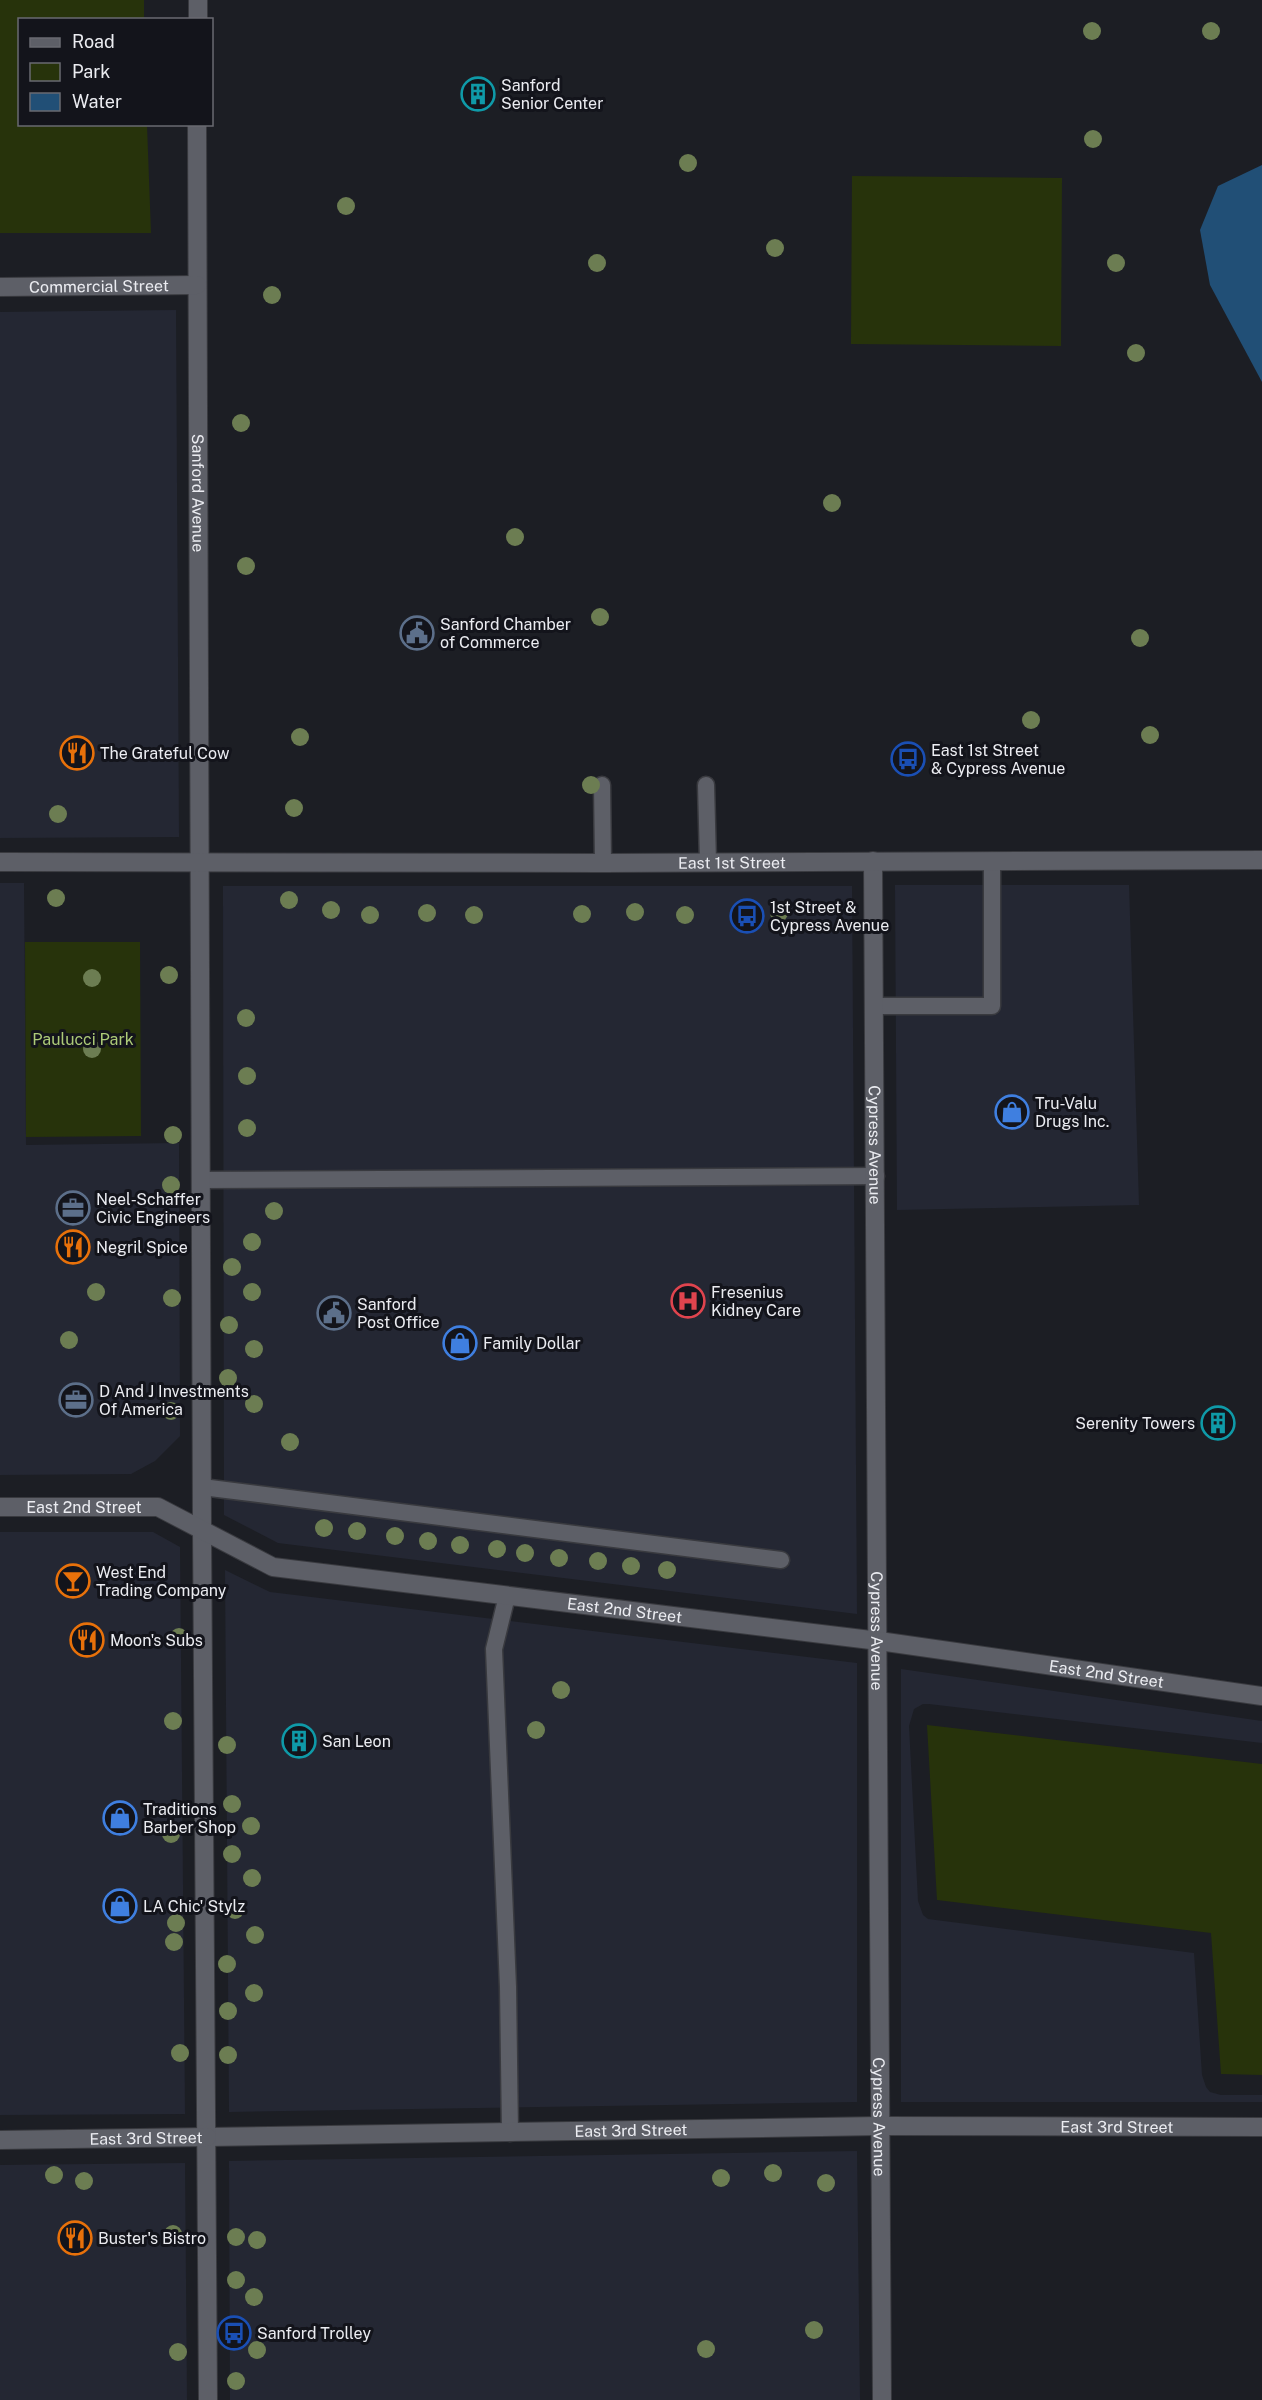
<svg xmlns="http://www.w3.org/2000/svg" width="1262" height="2400" viewBox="0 0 1262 2400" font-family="'Public Sans',sans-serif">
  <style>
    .built { fill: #242733 }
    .green { fill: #27330b }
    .water { fill: #214f76 }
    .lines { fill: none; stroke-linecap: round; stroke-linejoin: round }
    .lane-casing { stroke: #393a3f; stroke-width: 19 }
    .street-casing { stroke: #393a3f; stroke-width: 20 }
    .secondary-casing { stroke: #393a3f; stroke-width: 20 }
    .lane { stroke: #5d5f67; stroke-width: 16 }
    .street { stroke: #5d5f67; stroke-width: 18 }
    .secondary { stroke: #5d5f67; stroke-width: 18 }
    .tree { fill: #6c7d52 }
    .labels { text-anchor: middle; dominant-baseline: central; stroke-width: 6; stroke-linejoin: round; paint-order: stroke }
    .poi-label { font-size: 16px; fill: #ebecf1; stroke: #13141b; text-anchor: start }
    .street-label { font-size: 16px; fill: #ebecf1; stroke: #13141b }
    .park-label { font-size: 16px; fill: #adcb78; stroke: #13141b }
  </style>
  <rect width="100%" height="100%" fill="#1c1e24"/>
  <g class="built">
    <path d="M176 310 179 837 0 838V312Z"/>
    <path d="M0 883H24L26 1145 179 1143 180 1436 155 1461 131 1474 0 1475Z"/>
    <path d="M895 885H1129L1139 1205 897 1210Z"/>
    <path d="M223 886H852L857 1614 278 1543 224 1515Z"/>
    <path d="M0 1532H153L180 1547 185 2114 0 2115Z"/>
    <path d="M225 1570 270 1592 857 1663V2102L229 2112Z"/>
    <path d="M901 1669 1262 1721V1743L929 1704H923L914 1709 909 1726 918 1901 923 1915 928 1919 1194 1953 1202 2075 1206 2087 1210 2092 1221 2095H1262V2102H901Z"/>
    <path d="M857 2151 860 2400H230L229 2161Z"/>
    <path d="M185 2163 187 2400H0V2165Z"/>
  </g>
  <g class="green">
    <path d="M0 0H144V19L20 20V124L147 125 151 233H0Z"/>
    <path d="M852 176 1062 178 1061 346 851 344Z"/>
    <path d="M25 942H140L141 1136 26 1137Z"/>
    <path d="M927 1725 1262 1764V2075L1221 2074 1211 1933 937 1900Z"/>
  </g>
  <path class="water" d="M1262 165V382L1210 285 1200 230 1218 186Z"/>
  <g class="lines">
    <defs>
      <g id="lane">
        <path d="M602 785 603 863"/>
        <path d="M706 785 708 862"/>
        <path d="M875 1006H992V861"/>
        <path d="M201 1180 876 1176"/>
        <path d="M202 1487 781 1560"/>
        <path d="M507 1596 494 1649 508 1987 510 2133"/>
      </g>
      <g id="street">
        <path id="s1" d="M873 861C878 1374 876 1887 882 2400"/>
        <path id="s2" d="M207 2137 879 2126 1262 2127"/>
      </g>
      <g id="secondary">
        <path d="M198 20V0"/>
        <path id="s3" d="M197 124 202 1531 208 2400"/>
        <path id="s4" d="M0 287 197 285"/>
        <path id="s5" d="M0 862 603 863 1262 860"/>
        <path id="s6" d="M0 1507H158L273 1567 879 1641 1262 1696"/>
        <path id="s7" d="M0 2140 207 2137"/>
      </g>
    </defs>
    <use href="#lane" class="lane-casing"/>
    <use href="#street" class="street-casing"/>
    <use href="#secondary" class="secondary-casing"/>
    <use href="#lane" class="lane"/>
    <use href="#street" class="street"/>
    <use href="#secondary" class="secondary"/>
  </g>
  <g class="tree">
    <circle cx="1092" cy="31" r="9"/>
    <circle cx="1211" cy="31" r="9"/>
    <circle cx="1093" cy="139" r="9"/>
    <circle cx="688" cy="163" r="9"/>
    <circle cx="346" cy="206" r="9"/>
    <circle cx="775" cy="248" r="9"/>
    <circle cx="597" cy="263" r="9"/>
    <circle cx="1116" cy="263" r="9"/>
    <circle cx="272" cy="295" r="9"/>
    <circle cx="1136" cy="353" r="9"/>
    <circle cx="241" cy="423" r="9"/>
    <circle cx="832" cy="503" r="9"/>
    <circle cx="515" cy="537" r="9"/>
    <circle cx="246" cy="566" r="9"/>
    <circle cx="600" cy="617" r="9"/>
    <circle cx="1140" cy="638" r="9"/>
    <circle cx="1031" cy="720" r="9"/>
    <circle cx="1150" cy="735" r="9"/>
    <circle cx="300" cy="737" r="9"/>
    <circle cx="591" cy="785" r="9"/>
    <circle cx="294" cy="808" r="9"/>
    <circle cx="58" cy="814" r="9"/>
    <circle cx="56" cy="898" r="9"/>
    <circle cx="289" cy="900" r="9"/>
    <circle cx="331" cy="910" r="9"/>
    <circle cx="635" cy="912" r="9"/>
    <circle cx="427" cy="913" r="9"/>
    <circle cx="779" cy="913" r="9"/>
    <circle cx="582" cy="914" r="9"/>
    <circle cx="370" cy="915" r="9"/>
    <circle cx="474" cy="915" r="9"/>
    <circle cx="685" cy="915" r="9"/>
    <circle cx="169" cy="975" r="9"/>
    <circle cx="92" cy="978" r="9"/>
    <circle cx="246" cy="1018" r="9"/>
    <circle cx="92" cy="1049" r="9"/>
    <circle cx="247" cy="1076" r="9"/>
    <circle cx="247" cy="1128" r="9"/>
    <circle cx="173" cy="1135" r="9"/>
    <circle cx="171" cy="1185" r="9"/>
    <circle cx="274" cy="1211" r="9"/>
    <circle cx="252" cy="1242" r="9"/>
    <circle cx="232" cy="1267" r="9"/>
    <circle cx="96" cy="1292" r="9"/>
    <circle cx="252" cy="1292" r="9"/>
    <circle cx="172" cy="1298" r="9"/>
    <circle cx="229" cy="1325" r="9"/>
    <circle cx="69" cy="1340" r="9"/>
    <circle cx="254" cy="1349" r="9"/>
    <circle cx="228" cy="1378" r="9"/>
    <circle cx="254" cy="1404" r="9"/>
    <circle cx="171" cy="1411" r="9"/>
    <circle cx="290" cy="1442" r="9"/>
    <circle cx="324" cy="1528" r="9"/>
    <circle cx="357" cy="1531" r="9"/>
    <circle cx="395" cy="1536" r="9"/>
    <circle cx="428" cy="1541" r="9"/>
    <circle cx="460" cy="1545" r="9"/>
    <circle cx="497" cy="1549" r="9"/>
    <circle cx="525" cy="1553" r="9"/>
    <circle cx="559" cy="1558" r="9"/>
    <circle cx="598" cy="1561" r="9"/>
    <circle cx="631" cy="1566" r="9"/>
    <circle cx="667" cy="1570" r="9"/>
    <circle cx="179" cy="1637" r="9"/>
    <circle cx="561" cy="1690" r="9"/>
    <circle cx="173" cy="1721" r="9"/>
    <circle cx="536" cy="1730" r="9"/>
    <circle cx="227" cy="1745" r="9"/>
    <circle cx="232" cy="1804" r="9"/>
    <circle cx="251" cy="1826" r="9"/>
    <circle cx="171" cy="1834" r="9"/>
    <circle cx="232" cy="1854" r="9"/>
    <circle cx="252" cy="1878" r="9"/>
    <circle cx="235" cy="1910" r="9"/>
    <circle cx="176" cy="1923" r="9"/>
    <circle cx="255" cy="1935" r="9"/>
    <circle cx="174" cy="1942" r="9"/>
    <circle cx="227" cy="1964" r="9"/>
    <circle cx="254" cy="1993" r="9"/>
    <circle cx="228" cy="2011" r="9"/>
    <circle cx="180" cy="2053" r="9"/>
    <circle cx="228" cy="2055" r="9"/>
    <circle cx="773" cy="2173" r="9"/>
    <circle cx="54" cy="2175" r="9"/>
    <circle cx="721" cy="2178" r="9"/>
    <circle cx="84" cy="2181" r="9"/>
    <circle cx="826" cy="2183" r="9"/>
    <circle cx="173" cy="2234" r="9"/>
    <circle cx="236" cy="2237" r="9"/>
    <circle cx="257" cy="2240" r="9"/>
    <circle cx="236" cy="2280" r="9"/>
    <circle cx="254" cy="2297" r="9"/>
    <circle cx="234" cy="2325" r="9"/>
    <circle cx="814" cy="2330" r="9"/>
    <circle cx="706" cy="2349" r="9"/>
    <circle cx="257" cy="2350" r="9"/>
    <circle cx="178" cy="2352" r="9"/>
    <circle cx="236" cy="2381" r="9"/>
  </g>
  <defs>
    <symbol id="building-ring" viewBox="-11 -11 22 22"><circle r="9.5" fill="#13141b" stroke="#0f9aa8" stroke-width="1.5"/><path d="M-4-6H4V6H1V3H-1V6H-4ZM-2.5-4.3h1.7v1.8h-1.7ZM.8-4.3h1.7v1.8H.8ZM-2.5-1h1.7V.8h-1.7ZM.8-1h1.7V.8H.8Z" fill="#0f9aa8"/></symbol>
    <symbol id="civic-ring" viewBox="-11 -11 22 22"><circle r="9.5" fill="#13141b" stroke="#5c6f8a" stroke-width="1.5"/><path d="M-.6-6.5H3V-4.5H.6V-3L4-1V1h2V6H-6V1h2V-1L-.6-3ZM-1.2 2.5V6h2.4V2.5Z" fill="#5c6f8a"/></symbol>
    <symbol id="restaurant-ring" viewBox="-11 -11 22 22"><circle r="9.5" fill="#13141b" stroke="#e8710a" stroke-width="1.5"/><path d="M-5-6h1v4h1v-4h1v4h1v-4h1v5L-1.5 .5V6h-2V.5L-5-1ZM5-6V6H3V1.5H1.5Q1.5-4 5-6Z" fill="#e8710a"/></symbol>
    <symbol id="bus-ring" viewBox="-11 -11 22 22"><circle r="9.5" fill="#13141b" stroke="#1a4fb4" stroke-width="1.5"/><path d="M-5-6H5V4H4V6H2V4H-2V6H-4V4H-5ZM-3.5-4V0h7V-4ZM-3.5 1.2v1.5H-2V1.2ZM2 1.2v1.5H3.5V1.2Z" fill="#1a4fb4"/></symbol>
    <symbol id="shop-ring" viewBox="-11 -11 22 22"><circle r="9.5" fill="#13141b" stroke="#3f7fe0" stroke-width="1.5"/><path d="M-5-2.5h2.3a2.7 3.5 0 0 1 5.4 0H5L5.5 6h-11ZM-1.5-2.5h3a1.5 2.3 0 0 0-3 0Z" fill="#3f7fe0"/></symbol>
    <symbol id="office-ring" viewBox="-11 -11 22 22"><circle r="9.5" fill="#13141b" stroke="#5c6f8a" stroke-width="1.5"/><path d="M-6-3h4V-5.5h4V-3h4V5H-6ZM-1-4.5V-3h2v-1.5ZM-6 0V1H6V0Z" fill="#5c6f8a"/></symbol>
    <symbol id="hospital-ring" viewBox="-11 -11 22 22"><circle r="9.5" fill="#13141b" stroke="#e0444e" stroke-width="1.5"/><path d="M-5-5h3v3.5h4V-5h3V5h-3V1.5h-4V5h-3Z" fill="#e0444e"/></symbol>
    <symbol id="bar-ring" viewBox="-11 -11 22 22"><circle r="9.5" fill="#13141b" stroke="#e8710a" stroke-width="1.5"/><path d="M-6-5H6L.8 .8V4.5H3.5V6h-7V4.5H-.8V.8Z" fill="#e8710a"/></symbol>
  </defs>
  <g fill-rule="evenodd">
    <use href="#building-ring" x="459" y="75" width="38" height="38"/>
    <use href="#civic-ring" x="398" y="614" width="38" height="38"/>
    <use href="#restaurant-ring" x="58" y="734" width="38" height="38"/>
    <use href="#bus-ring" x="889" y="740" width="38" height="38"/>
    <use href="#bus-ring" x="728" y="897" width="38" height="38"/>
    <use href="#shop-ring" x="993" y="1093" width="38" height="38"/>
    <use href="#office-ring" x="54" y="1189" width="38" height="38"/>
    <use href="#restaurant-ring" x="54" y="1228" width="38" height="38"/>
    <use href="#hospital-ring" x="669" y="1282" width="38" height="38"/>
    <use href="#civic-ring" x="315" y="1294" width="38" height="38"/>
    <use href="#shop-ring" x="441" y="1324" width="38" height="38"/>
    <use href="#office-ring" x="57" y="1381" width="38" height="38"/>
    <use href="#building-ring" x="1199" y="1404" width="38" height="38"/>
    <use href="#bar-ring" x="54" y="1562" width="38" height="38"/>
    <use href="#restaurant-ring" x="68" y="1621" width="38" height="38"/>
    <use href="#building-ring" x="280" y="1722" width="38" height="38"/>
    <use href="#shop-ring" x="101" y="1799" width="38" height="38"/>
    <use href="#shop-ring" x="101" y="1887" width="38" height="38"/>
    <use href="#restaurant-ring" x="56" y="2219" width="38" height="38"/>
    <use href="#bus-ring" x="215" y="2314" width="38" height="38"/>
  </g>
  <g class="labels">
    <g class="poi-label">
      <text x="501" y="85">Sanford<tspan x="501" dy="18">Senior Center</tspan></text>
      <text x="440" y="624">Sanford Chamber<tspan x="440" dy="18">of Commerce</tspan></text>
      <text x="931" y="750">East 1st Street<tspan x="931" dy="18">&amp; Cypress Avenue</tspan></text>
      <text x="100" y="753">The Grateful Cow</text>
      <text x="770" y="907">1st Street &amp;<tspan x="770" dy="18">Cypress Avenue</tspan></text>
      <text x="1035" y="1103">Tru-Valu<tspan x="1035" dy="18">Drugs Inc.</tspan></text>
      <text x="96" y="1199">Neel-Schaffer<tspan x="96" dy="18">Civic Engineers</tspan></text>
      <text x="96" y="1247">Negril Spice</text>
      <text x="711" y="1292">Fresenius<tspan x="711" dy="18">Kidney Care</tspan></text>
      <text x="357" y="1304">Sanford<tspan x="357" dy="18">Post Office</tspan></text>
      <text x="483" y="1343">Family Dollar</text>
      <text x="99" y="1391">D And J Investments<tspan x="99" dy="18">Of America</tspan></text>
      <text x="1195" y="1423" text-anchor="end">Serenity Towers</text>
      <text x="96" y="1572">West End<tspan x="96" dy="18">Trading Company</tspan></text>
      <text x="110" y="1640">Moon's Subs</text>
      <text x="322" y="1741">San Leon</text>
      <text x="143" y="1809">Traditions<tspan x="143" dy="18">Barber Shop</tspan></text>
      <text x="143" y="1906">LA Chic' Stylz</text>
      <text x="98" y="2238">Buster's Bistro</text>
      <text x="257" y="2333">Sanford Trolley</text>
    </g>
    <g class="street-label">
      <text stroke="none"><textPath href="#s4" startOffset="99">Commercial Street</textPath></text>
      <text stroke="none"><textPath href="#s3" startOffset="369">Sanford Avenue</textPath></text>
      <text stroke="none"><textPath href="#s5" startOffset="732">East 1st Street</textPath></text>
      <text stroke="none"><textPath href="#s1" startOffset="284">Cypress Avenue</textPath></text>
      <text stroke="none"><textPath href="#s6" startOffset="84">East 2nd Street</textPath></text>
      <text stroke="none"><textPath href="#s6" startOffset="642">East 2nd Street</textPath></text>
      <text stroke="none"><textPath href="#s1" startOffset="770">Cypress Avenue</textPath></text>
      <text stroke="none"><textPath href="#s6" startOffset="1128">East 2nd Street</textPath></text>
      <text stroke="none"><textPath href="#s1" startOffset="1256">Cypress Avenue</textPath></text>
      <text stroke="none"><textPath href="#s2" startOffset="910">East 3rd Street</textPath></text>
      <text stroke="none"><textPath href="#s2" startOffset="424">East 3rd Street</textPath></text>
      <text stroke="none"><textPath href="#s7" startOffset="146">East 3rd Street</textPath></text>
    </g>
    <g class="park-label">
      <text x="83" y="1039">Paulucci Park</text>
    </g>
  </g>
  <rect x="18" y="18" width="195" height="108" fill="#13141b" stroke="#696a71" stroke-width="1.5"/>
  <rect x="30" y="38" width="30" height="9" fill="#5d5f67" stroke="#696a71" stroke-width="1.5"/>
  <text x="72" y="48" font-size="18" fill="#ebecf1">Road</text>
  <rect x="30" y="63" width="30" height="18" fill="#27330b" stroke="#696a71" stroke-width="1.5"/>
  <text x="72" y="78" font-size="18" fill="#ebecf1">Park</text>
  <rect x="30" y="93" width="30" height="18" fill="#214f76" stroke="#696a71" stroke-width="1.5"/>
  <text x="72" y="108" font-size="18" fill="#ebecf1">Water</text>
</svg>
